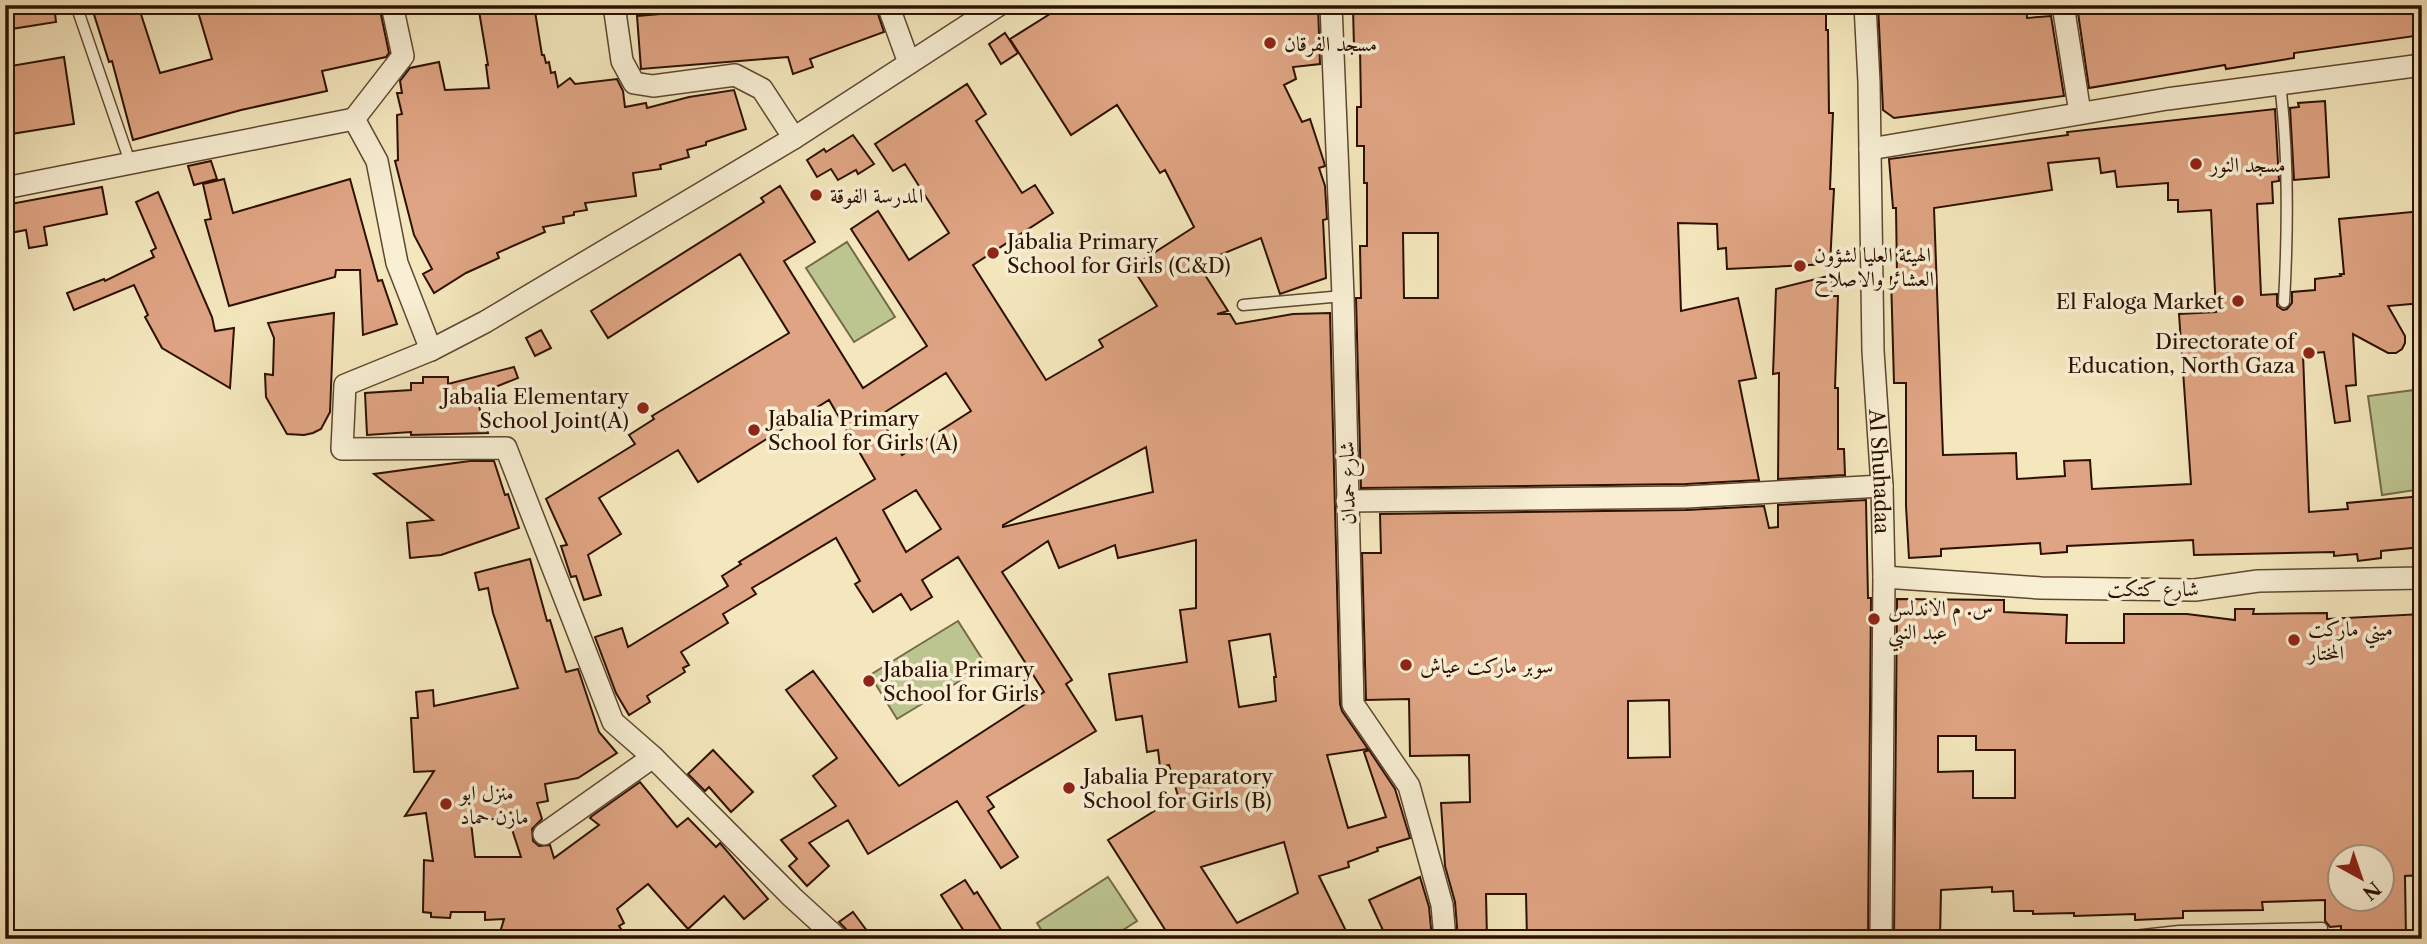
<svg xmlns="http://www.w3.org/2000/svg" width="2427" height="944" viewBox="0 0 2427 944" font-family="'Libre Caslon Text',Amiri,serif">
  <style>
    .pitch { fill: #bcc590; stroke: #746a48; stroke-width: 2 }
    .building { fill: #dfa483; stroke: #2d1000; stroke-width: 2; fill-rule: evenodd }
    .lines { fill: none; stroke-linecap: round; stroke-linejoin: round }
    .lane-casing { stroke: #5f462f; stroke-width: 13 }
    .street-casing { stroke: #5f462f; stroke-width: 24 }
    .lane { stroke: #f8efd4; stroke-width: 10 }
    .street { stroke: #f8efd4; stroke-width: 21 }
    .poi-dot { fill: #8f2418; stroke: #f8efd4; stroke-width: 2.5 }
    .labels { text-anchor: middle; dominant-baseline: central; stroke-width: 7; stroke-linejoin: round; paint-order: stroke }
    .poi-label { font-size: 21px; fill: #2d1000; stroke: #f8efd4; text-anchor: start }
    .street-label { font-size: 21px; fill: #2d1000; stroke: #f8efd4 }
  </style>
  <rect width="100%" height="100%" fill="#f4e7bd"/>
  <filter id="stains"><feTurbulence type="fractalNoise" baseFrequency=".00286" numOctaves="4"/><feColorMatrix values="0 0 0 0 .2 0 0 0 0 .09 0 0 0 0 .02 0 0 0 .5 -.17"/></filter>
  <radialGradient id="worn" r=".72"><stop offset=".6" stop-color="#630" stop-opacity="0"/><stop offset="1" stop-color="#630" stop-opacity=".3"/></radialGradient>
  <g class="pitch">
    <path d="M847 242 895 317 854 342 806 268Z"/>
    <path d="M2422 389V489L2382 495 2368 396Z"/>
    <path d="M958 621 986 665 897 719 870 675Z"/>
    <path d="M1108 877 1137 921 1109 939H1047L1037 923Z"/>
  </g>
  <g class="building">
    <path d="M5 5H54L56 22 5 30Z"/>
    <path d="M91 5H138L160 73 212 59 196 5H324L326 14 365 5H379L389 53 386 57 322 71 327 91 241 110 133 140 112 61 109 62Z"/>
    <path d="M478 5H534L542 55H544L546 63 549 62 551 73 555 72 558 87 570 78 575 84 617 79 623 91 625 107 646 103 647 108 689 97 734 90 746 129 706 142V145L687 150 689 157 660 165 661 169 633 173 636 196 585 203 587 210 574 212V215L563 217 564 223 543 227 545 232 497 253 499 258 466 273 434 293 423 274 432 269 414 235 395 161 398 160 397 115 402 114 397 93H402L400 81 410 68 439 62 445 90 489 88 486 65H488Z"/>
    <path d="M681 5H875L884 32 810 59 813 67 793 74 788 57 641 69 637 16 683 12Z"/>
    <path d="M1048 5H1318L1320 64 1293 67 1296 79 1284 85 1302 122 1310 119 1324 162 1325 166 1319 168 1325 186 1327 219 1323 220 1326 278 1280 294 1261 238 1198 264 1228 311 1217 314H1230L1236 324 1293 314 1330 313 1340 704 1342 711 1368 749 1327 755 1348 828 1386 817 1364 752 1369 750 1395 789 1410 838 1377 848 1378 851 1348 862 1349 867 1319 876 1350 939H1171L1108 840 1178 796 1169 765 1160 767 1158 750 1147 752 1142 716 1116 720 1109 674 1187 662 1180 610 1196 608V540L1118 558 1115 545 1059 568 1048 541 1002 572 1072 680 1066 684 1096 731 987 797 994 807 988 811 1018 857 1001 868 957 801 868 854 848 820 809 843 829 866 807 886 789 866 797 859 781 840 836 806 813 776 837 758 786 690 813 671 899 786 1044 692 958 557 922 580 932 597 911 610 901 594 873 612 855 584 860 581 836 538 752 588 756 594 723 614 728 623 681 652 689 665 683 668 685 672 647 696 650 702 629 715 616 693 595 637 622 628 628 647 728 586 722 576 741 564 739 562 875 479 829 400 698 482 678 450 599 498 621 534 588 555 601 595 584 600 576 576 571 577 561 546 567 545 546 499 635 444 629 435 654 419 652 416 789 333 740 254 608 338 591 311 764 202 761 198 780 186 815 242 784 261 863 388 927 346 851 229 878 211 909 260 949 233 905 164 893 171 875 144 967 84 986 114 976 121 1022 193 1035 185 1053 213 973 265 1046 380 1103 347 1099 340 1157 306 1132 267 1194 227 1165 170 1160 173 1117 105 1071 135 1010 39 1053 12ZM946 373 971 411 902 455 879 416ZM1146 447 1153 492 1003 527V525ZM916 490 941 529 906 552 883 510ZM1270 634 1276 677H1274L1276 701 1239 707 1229 641ZM1284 842 1298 893 1237 923 1201 867Z"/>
    <path d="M1521 5H1826V30H1828L1829 113H1833L1830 189H1834L1830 264 1727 269 1726 248 1718 249 1717 224 1678 223 1681 311 1738 298 1756 378 1739 381 1759 480 1686 484 1361 488 1356 298H1361L1360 246H1367V183H1364V146H1357V107H1361L1360 48H1354L1353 8ZM1403 233H1438V298H1404Z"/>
    <path d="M1878 5H1945V10L2026 5 2027 18 2051 16 2064 96 1894 118 1883 110Z"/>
    <path d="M2079 5H2422V35L2294 53V58L2226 69 2225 65 2089 88 2078 13H2081Z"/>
    <path d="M1005 33 1018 53 1001 64 989 44Z"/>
    <path d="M64 57 74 124 5 135V67Z"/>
    <path d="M2325 101 2329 177 2294 180 2290 108 2299 107 2298 103Z"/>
    <path d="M2275 109 2279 181 2272 182 2273 203 2257 204 2261 295 2277 294V306L2283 310 2287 309 2292 303V292L2315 290V279L2341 276 2340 274H2344L2339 219 2422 211V303L2388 306 2405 336V343L2402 349 2396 353H2388L2353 334 2356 385 2346 386 2350 421 2335 423 2324 352 2303 354 2309 512 2348 509 2347 503 2422 496V547L2381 551V558L2358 561 2357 554 2334 556V552L2194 555 2193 540 2067 546V552L2041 554 2040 543 1941 549V556L1909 558 1906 506V383H1894L1891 277 1897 276 1896 208H1893L1889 159 2068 135 2067 132ZM2099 158 2101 173 2115 171 2117 187 2168 183V200H2178V212L2211 210 2216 312 2179 314 2191 484 2092 489 2090 460 2064 461 2065 476 2017 479 2016 453 1943 455 1934 208 2052 190 2048 163Z"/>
    <path d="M853 135 874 164 858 174 856 170 838 180 831 169 817 177 807 160 824 149 826 152Z"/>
    <path d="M211 161 217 179 194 185 188 166Z"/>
    <path d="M224 179 233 213 350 179 378 281 382 280 397 324 363 335 360 270H336L335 277 229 306 205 220 211 219 203 184Z"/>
    <path d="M102 187 107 214 44 227 47 245 29 248 26 230 5 234V205Z"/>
    <path d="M158 192 212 317 215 331 234 328 230 388 162 348 145 317 148 315 134 285 74 310 67 293 104 279 105 281 154 257 151 251 156 248 136 202Z"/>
    <path d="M1832 275 1831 296H1838L1835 388H1838V449H1844L1845 475 1778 479 1779 373 1773 374 1776 289Z"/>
    <path d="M334 313 330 412 321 429 313 433 304 435 287 434 266 397 265 374 273 375 274 338 268 323Z"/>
    <path d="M541 330 551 348 535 356 526 338Z"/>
    <path d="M514 367 518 378 475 395 488 433 411 435V432L367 435 365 393 411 390V383H423V377H448V384Z"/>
    <path d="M470 461H494L505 495 508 494 519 528 441 555 410 558 407 523 433 520 374 474Z"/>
    <path d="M1866 500 1868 598H1871L1868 939H1527L1526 894H1486L1487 939H1458L1455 902 1445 866 1441 803 1470 802 1469 755 1410 756 1409 699 1366 700 1362 553H1381L1380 514 1686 510 1764 506 1769 528 1778 527V505ZM1669 700 1670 757 1628 758V701Z"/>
    <path d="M530 559 547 621 550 620 566 672 578 669 599 732 617 753 578 778 545 784 548 801 537 803 542 819 532 829 533 841 539 846 550 845 554 858 599 825 590 818 592 816 640 782 677 827 688 818 716 847 720 843 768 899 744 919 724 896 688 929 648 884 617 909 624 923 619 926 628 939H498L504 919 485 920V912H451L450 918 431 917V913L423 912 424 860 433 861 426 813 405 816 434 771 414 772 411 718H418L416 692 433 690 434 706 518 688 493 613 488 588 479 590 475 573ZM508 817 521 857H475L471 822Z"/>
    <path d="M1897 599 2004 600V612L2067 615 2066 643H2124V614H2187L2235 620V609H2254L2253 614 2327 613V619L2422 614V875L2405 876 2406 939 2341 937V926L2330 927 2325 921V900L2262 902 2263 910 2183 911V918L2135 920V914L2074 916V913L2033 914V911H2014L2013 891 1992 892V887L1941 890 1940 939H1894ZM1938 736H1976V750H2015V798H1973V771L1938 772ZM2340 857H2382V899H2340Z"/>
    <path d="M713 750 753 792 731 812 709 787 705 791 688 774Z"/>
    <path d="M1420 877 1429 907 1432 939H1387L1369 900Z"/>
    <path d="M965 880 974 894 977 892 1007 939H969L941 895Z"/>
    <path d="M853 912 873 939H851L847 930 839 922Z"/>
  </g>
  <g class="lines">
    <defs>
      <g id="lane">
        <path d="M76 5 131 165"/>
        <path d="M2280 84C2289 156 2288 229 2284 302"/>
        <path d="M1243 305 1343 296"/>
        <path d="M2107 939 2179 931 2322 928"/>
      </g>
      <g id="street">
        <path d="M614 5 622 61 634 83 653 86 735 75 762 89 794 138"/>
        <path d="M888 5 909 63"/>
        <path d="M1331 5 1343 296 1353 704 1409 786 1442 905 1445 939"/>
        <path id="s1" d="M1865 5 1869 82 1873 351 1882 486 1884 577 1881 939"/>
        <path d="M2063 5 2080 113"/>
        <path d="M354 119 403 56 392 5"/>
        <path d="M1870 149 2167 99 2422 65"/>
        <path d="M5 188 354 119 377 161 397 263 431 350"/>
        <path d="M1347 501 1686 497 1882 486"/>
        <path d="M1884 577 2041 588 2195 590 2258 581 2422 578"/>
        <path d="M544 834 653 757"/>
        <path d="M838 939 792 897 653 757 613 722 506 448 342 449 345 385 431 350 485 322 794 138 999 5"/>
      </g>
    </defs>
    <use href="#lane" class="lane-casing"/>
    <use href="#street" class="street-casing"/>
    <use href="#lane" class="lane"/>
    <use href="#street" class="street"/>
  </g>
  <g class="poi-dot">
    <circle cx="1270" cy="43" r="7"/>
    <circle cx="2196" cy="164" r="7"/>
    <circle cx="816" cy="195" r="7"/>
    <circle cx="993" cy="253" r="7"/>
    <circle cx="1800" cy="266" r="7"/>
    <circle cx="2238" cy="301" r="7"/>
    <circle cx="2309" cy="353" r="7"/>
    <circle cx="643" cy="408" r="7"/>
    <circle cx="754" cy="430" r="7"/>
    <circle cx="1874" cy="619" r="7"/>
    <circle cx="2294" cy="640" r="7"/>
    <circle cx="1406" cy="665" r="7"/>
    <circle cx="869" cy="681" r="7"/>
    <circle cx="1069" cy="788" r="7"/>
    <circle cx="446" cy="804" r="7"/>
  </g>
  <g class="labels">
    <g class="poi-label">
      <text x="1284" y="43">مسجد الفرقان</text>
      <text x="2210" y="164">مسجد النور</text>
      <text x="830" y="195">المدرسة الفوقة</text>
      <text x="1007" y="241">Jabalia Primary<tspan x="1007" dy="24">School for Girls (C&amp;D)</tspan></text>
      <text x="1814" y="254">الهيئة العليا لشؤون<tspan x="1814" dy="24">العشائر والاصلاح</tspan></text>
      <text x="2224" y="301" text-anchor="end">El Faloga Market</text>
      <text x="2295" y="341" text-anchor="end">Directorate of<tspan x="2295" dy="24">Education, North Gaza</tspan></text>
      <text x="629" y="396" text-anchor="end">Jabalia Elementary<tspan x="629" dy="24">School Joint(A)</tspan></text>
      <text x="768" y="418">Jabalia Primary<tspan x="768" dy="24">School for Girls (A)</tspan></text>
      <text x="1888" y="607">س. م الاندلس<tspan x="1888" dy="24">عبد النبي</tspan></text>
      <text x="2308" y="628">ميني ماركت<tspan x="2308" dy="24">المختار</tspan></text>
      <text x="1420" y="665">سوبر ماركت عياش</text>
      <text x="883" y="669">Jabalia Primary<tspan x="883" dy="24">School for Girls</tspan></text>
      <text x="1083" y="776">Jabalia Preparatory<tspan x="1083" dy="24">School for Girls (B)</tspan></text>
      <text x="460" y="792">منزل ابو<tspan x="460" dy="24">مازن حماد</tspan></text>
    </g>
    <g class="street-label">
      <text stroke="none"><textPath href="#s1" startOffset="467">Al Shuhadaa</textPath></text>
      <text transform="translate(1347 483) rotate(-91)">شارع حمدان</text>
      <text x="2153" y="588">شارع كتكت</text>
    </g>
  </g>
  <rect width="2427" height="944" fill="none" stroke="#f4e7bd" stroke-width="28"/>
  <rect x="7" y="7" width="2413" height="930" fill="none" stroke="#2d1000" stroke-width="3.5"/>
  <rect x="14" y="14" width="2399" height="916" fill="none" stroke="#2d1000" stroke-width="2"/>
  <g transform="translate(2361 878) rotate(140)"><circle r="33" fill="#f8efd4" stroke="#a7967f" stroke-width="2"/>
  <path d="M0-5L12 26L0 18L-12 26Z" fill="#8f2418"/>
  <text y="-10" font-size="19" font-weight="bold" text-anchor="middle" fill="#2d1000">N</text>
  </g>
  <rect width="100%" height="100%" filter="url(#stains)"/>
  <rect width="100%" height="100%" fill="url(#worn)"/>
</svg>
